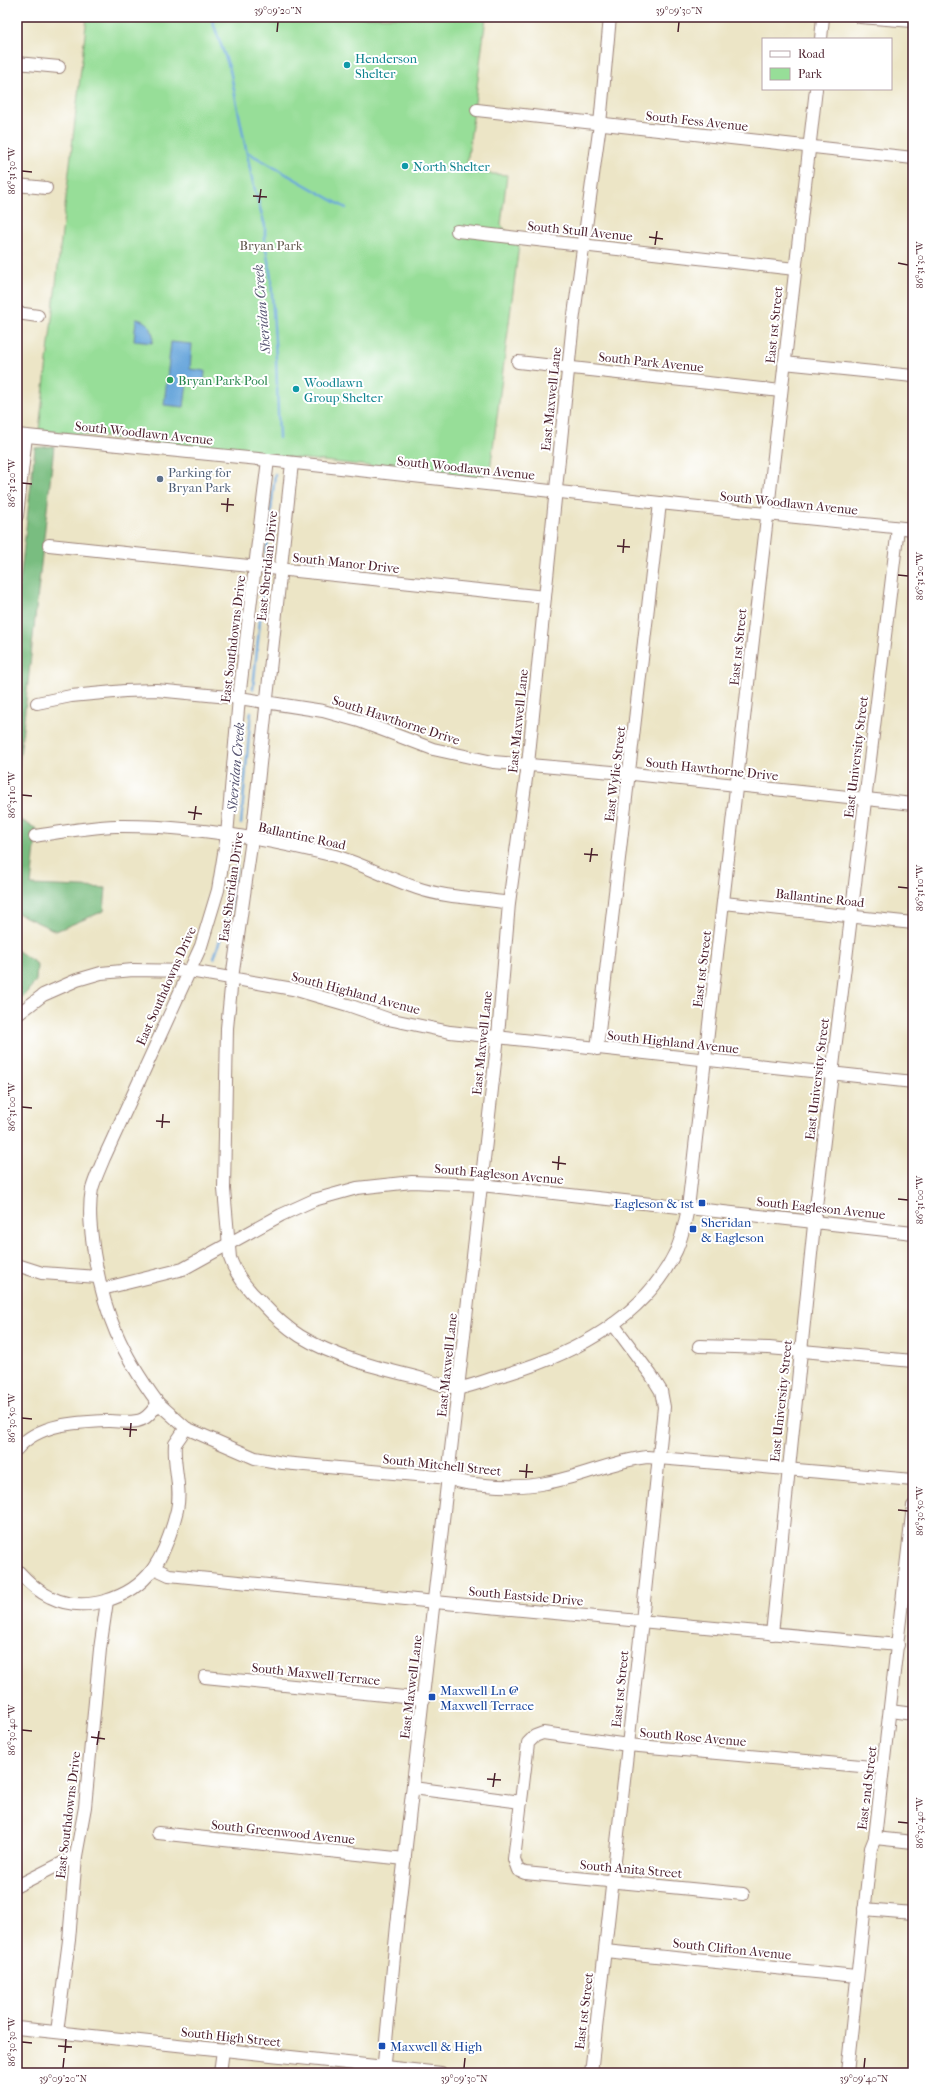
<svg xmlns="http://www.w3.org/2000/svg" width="930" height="2090" viewBox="0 0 930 2090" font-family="'IM FELL French Canon',serif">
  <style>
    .green { fill: #97de98; stroke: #707e62 }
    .forest { fill: #79bd80; stroke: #626e56 }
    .water { fill: #6ba7dc; stroke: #5a6384 }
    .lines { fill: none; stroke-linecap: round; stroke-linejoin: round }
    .stream { stroke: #6ba7dc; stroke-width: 2.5 }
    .minor-casing { stroke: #9b8278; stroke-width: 14 }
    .minor { stroke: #fff; stroke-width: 12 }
    .ticks { fill: none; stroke: #4a1f2b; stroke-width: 1.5 }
    .culture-dot { fill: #0f9aa8; stroke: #fff; stroke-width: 1.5 }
    .leisure-dot { fill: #2e9e5b; stroke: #fff; stroke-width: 1.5 }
    .service-dot { fill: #5c6f8a; stroke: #fff; stroke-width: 1.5 }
    .transit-dot { fill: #1a4fb4; stroke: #fff; stroke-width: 1.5 }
    .labels { text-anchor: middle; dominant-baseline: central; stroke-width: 4; stroke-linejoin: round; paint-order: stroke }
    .culture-label { font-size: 13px; fill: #0d838f; stroke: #fff; text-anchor: start }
    .street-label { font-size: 13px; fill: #4a1f2b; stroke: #fff }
    .park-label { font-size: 13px; fill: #61584c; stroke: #fff }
    .leisure-label { font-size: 13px; fill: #27864d; stroke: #fff; text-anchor: start }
    .service-label { font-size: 13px; fill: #4e5e75; stroke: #fff; text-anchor: start }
    .transit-label { font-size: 13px; fill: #164399; stroke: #fff; text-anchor: start }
    .water-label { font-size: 14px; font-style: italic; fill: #575572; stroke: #fff }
    .neatline { fill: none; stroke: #4a1f2b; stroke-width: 1.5 }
    .ticks-label { font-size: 10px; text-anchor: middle; fill: #4a1f2b }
  </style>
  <rect width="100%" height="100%" fill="#fff"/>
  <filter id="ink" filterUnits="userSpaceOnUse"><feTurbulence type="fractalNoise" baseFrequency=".025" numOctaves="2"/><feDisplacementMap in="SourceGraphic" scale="8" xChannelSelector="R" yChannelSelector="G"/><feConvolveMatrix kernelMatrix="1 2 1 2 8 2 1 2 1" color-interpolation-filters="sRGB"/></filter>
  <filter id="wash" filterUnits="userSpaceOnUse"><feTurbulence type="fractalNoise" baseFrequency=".012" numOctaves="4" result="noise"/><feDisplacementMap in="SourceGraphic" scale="16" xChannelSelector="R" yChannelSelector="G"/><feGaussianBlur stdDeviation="0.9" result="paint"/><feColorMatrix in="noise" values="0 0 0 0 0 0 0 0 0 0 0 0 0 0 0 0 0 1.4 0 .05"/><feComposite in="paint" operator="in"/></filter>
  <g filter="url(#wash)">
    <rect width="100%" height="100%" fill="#ece5c6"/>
    <path class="green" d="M87 17H486L466 172 507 175 501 225 519 245 489 479 39 430Z"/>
    <g class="forest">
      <path d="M54 446 17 783V609L35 448Z"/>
      <path d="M17 818 37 829 31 885 106 888 104 911 56 931 17 913Z"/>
      <path d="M17 950 37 964 36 981 17 1004Z"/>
    </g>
    <g class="water">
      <path d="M136 319C147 320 156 331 152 343L134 341Z"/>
      <path d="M171 342 192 344 190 369 205 371 204 384 187 383 184 407 164 405Z"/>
    </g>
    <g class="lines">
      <g class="stream">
        <path d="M211 17 230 70 252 179 265 226V243L271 278 276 358 279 438"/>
        <path d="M247 152 346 208"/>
        <path d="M266 556 275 474"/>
        <path d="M253 689 264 581"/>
        <path d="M241 824 251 712"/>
        <path d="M214 958 231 907 238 850"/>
      </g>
    </g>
  </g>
  <g filter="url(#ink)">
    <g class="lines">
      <defs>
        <g id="minor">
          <path d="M860 17 913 21"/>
          <path d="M821 39 823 17"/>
          <path d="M17 63 59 67"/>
          <path d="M477 110 913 158"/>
          <path d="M17 185 46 188"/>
          <path d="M457 231 795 269"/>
          <path d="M17 313 38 316"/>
          <path d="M518 362 781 391"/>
          <path d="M784 363 913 376"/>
          <path d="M17 435 268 460 660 503 913 529"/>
          <path d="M292 463 252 839 232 978 227 1028 224 1189 230 1258C236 1276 247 1289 261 1302 272 1314 286 1327 300 1336 334 1357 378 1368 416 1377 427 1380 451 1389 460 1388 476 1385 491 1378 507 1374 573 1354 644 1318 676 1251 682 1238 685 1223 688 1208L816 89"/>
          <path d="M17 516 26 436"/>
          <path d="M49 545 545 597"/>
          <path d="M37 703 71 696 125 691 156 690 239 698 323 711 359 721 433 749 493 762 624 773 913 804"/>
          <path d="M35 836C61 832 89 827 116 826 189 825 264 838 335 856 363 864 389 879 417 888 446 898 479 898 509 903"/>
          <path d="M724 903 913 923"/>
          <path d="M17 1015 43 995 77 980 101 973 133 970 190 971 293 989 348 1005 388 1019 450 1032 913 1082"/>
          <path d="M597 1049 660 503"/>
          <path d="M17 1265 42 1273 98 1277"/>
          <path d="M102 1289 183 1269 281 1215 314 1200 357 1188 412 1182 481 1185 913 1233"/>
          <path d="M699 1346 769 1348 913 1361"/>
          <path d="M158 1403C121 1353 104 1314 94 1253 91 1232 88 1210 92 1189 95 1178 100 1168 104 1158L201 946 218 890 227 835 239 698 268 460"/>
          <path d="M17 1449C39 1423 78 1422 109 1421 120 1421 133 1424 143 1419 149 1416 154 1409 158 1403L186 1428 255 1458 283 1463 449 1478C460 1483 472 1484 485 1485 505 1487 526 1487 546 1483 581 1477 612 1461 647 1457L913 1480"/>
          <path d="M154 1568 169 1575 435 1602 898 1645"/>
          <path d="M17 1570C26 1580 37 1591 50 1597 84 1614 131 1599 153 1569 165 1552 172 1530 177 1510 182 1487 173 1466 175 1444L186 1428"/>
          <path d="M772 1634 815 1215 898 528"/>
          <path d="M205 1677 424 1699"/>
          <path d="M890 1711 913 1714"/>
          <path d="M413 1788 521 1802"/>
          <path d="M158 1833 405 1859"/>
          <path d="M875 1838 913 1842"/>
          <path d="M17 1886 76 1856"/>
          <path d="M743 1894 525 1873 518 1870 514 1859 528 1743 535 1736 543 1733 628 1745 883 1768"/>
          <path d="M864 1909 913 1913"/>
          <path d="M605 1951 856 1976"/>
          <path d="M17 2028 441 2073"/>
          <path d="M57 2032 69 1940 76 1856 85 1807 100 1649 107 1601"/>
          <path d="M220 2073 223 2050"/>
          <path d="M383 2073 397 1925 498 1036 509 903 528 764 573 322 600 124 610 17"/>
          <path d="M591 2073 642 1621 664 1407 661 1391 651 1375 613 1324"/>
          <path d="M847 2073 871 1848 875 1838 913 1506"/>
        </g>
      </defs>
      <use href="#minor" class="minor-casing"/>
      <use href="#minor" class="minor"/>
    </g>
  </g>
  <path class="ticks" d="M277 32 278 22M678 32 679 22M22 171 32 172M253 196 267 197M259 203 261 189M649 237 663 239M655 245 657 231M898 263 908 265M22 483 32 484M221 504 234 505M227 512 228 498M617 546 630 547M623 553 624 539M898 575 908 576M22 795 32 796M188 812 202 814M194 820 196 806M584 854 598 855M590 862 592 848M898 887 908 888M22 1107 32 1108M156 1121 170 1122M162 1128 163 1114M552 1162 566 1164M558 1170 559 1156M898 1199 908 1200M22 1418 32 1419M123 1429 137 1430M130 1437 131 1423M519 1471 533 1472M526 1478 527 1464M898 1510 908 1511M22 1730 32 1731M91 1737 105 1739M97 1745 99 1731M487 1779 501 1780M493 1787 495 1773M898 1822 908 1823M22 2042 32 2043M58 2046 72 2047M65 2053 66 2039M63 2068 64 2058M464 2068 465 2058M864 2068 865 2058"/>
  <g class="culture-dot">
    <circle cx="347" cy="65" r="4"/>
    <circle cx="405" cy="166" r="4"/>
    <circle cx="296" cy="389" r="4"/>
  </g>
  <circle class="leisure-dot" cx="170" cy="380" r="4"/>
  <circle class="service-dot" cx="160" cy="479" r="4"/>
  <g class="transit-dot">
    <rect x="698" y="1199" width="8" height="8" rx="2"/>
    <rect x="689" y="1225" width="8" height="8" rx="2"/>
    <rect x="428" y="1693" width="8" height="8" rx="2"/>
    <rect x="378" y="2042" width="8" height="8" rx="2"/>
  </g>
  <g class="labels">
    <g class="culture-label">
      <text x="355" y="58">Henderson<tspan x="355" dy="15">Shelter</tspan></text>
      <text x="413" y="166">North Shelter</text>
      <text x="304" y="382">Woodlawn<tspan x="304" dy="15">Group Shelter</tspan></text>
    </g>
    <g class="street-label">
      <text transform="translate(697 121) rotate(6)">South Fess Avenue</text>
      <text transform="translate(580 231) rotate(6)">South Stull Avenue</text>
      <text transform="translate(774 325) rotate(-84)">East 1st Street</text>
      <text transform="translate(651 362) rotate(6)">South Park Avenue</text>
      <text transform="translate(551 399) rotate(-84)">East Maxwell Lane</text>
      <text transform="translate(144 433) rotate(6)">South Woodlawn Avenue</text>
      <text transform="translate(466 468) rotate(6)">South Woodlawn Avenue</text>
      <text transform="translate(789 503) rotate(6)">South Woodlawn Avenue</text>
      <text transform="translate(346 563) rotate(6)">South Manor Drive</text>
      <text transform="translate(267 566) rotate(-84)">East Sheridan Drive</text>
      <text transform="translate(233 639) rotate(-83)">East Southdowns Drive</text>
      <text transform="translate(738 647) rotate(-84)">East 1st Street</text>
      <text transform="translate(396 720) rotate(18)">South Hawthorne Drive</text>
      <text transform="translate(518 721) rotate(-84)">East Maxwell Lane</text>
      <text transform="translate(856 757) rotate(-83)">East University Street</text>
      <text transform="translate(712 769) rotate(6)">South Hawthorne Drive</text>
      <text transform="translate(615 774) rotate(-83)">East Wylie Street</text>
      <text transform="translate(302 836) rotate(12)">Ballantine Road</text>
      <text transform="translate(231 887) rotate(-82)">East Sheridan Drive</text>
      <text transform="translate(820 898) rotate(6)">Ballantine Road</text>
      <text transform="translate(702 969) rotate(-83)">East 1st Street</text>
      <text transform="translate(166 986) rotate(-66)">East Southdowns Drive</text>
      <text transform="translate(356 993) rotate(15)">South Highland Avenue</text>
      <text transform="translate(673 1042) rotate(6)">South Highland Avenue</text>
      <text transform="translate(482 1043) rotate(-84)">East Maxwell Lane</text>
      <text transform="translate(817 1079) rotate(-83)">East University Street</text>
      <text transform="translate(499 1174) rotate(5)">South Eagleson Avenue</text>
      <text transform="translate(821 1208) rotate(6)">South Eagleson Avenue</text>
      <text transform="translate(447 1365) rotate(-84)">East Maxwell Lane</text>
      <text transform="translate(781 1401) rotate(-84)">East University Street</text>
      <text transform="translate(442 1465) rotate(6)">South Mitchell Street</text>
      <text transform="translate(526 1596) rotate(5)">South Eastside Drive</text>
      <text transform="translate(316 1674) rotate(6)">South Maxwell Terrace</text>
      <text transform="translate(411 1687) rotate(-83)">East Maxwell Lane</text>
      <text transform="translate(620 1689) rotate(-84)">East 1st Street</text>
      <text transform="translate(693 1737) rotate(5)">South Rose Avenue</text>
      <text transform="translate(867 1788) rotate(-83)">East 2nd Street</text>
      <text transform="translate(68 1815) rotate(-83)">East Southdowns Drive</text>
      <text transform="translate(283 1832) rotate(6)">South Greenwood Avenue</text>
      <text transform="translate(631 1869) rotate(5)">South Anita Street</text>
      <text transform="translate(732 1949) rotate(6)">South Clifton Avenue</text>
      <text transform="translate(584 2011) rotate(-83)">East 1st Street</text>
      <text transform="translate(231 2037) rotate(6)">South High Street</text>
    </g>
    <g class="park-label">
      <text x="271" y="245">Bryan Park</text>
    </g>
    <g class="leisure-label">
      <text x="178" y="380">Bryan Park Pool</text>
    </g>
    <g class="service-label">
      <text x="168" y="472">Parking for<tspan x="168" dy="15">Bryan Park</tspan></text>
    </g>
    <g class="transit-label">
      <text x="694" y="1203" text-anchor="end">Eagleson &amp; 1st</text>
      <text x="701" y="1222">Sheridan<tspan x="701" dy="15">&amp; Eagleson</tspan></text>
      <text x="440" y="1690">Maxwell Ln @<tspan x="440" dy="15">Maxwell Terrace</tspan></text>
      <text x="390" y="2046">Maxwell &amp; High</text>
    </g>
    <g class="water-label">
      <text transform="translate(262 309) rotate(-95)">Sheridan Creek</text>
      <text transform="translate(236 767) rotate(-85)">Sheridan Creek</text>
    </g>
  </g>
  <rect width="930" height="2090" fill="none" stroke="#fff" stroke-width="44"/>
  <rect x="762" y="38" width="130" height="52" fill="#ffffff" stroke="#b7a5aa"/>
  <rect x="770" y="51" width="20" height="6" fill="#ffffff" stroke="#b7a5aa"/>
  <text x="798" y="58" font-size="12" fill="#4a1f2b">Road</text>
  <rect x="770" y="68" width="20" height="12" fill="#97de98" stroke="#b7a5aa"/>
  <text x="798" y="78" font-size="12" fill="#4a1f2b">Park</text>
  <rect x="22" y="22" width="886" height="2046" class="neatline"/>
  <g class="ticks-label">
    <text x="278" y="14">39°09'20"N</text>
    <text x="679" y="14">39°09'30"N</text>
    <text transform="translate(11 171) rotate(-90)" y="4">86°31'30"W</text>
    <text transform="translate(919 265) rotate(-90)" y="4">86°31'30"W</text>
    <text transform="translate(11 483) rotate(-90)" y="4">86°31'20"W</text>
    <text transform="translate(919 576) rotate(-90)" y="4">86°31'20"W</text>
    <text transform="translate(11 795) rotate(-90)" y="4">86°31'10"W</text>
    <text transform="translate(919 888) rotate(-90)" y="4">86°31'10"W</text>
    <text transform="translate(11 1107) rotate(-90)" y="4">86°31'00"W</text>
    <text transform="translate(919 1200) rotate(-90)" y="4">86°31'00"W</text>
    <text transform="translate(11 1418) rotate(-90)" y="4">86°30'50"W</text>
    <text transform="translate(919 1511) rotate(-90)" y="4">86°30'50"W</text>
    <text transform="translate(11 1730) rotate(-90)" y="4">86°30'40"W</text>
    <text transform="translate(919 1823) rotate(-90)" y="4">86°30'40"W</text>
    <text transform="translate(11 2042) rotate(-90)" y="4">86°30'30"W</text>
    <text x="63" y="2082">39°09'20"N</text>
    <text x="464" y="2082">39°09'30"N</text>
    <text x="864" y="2082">39°09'40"N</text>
  </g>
</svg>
